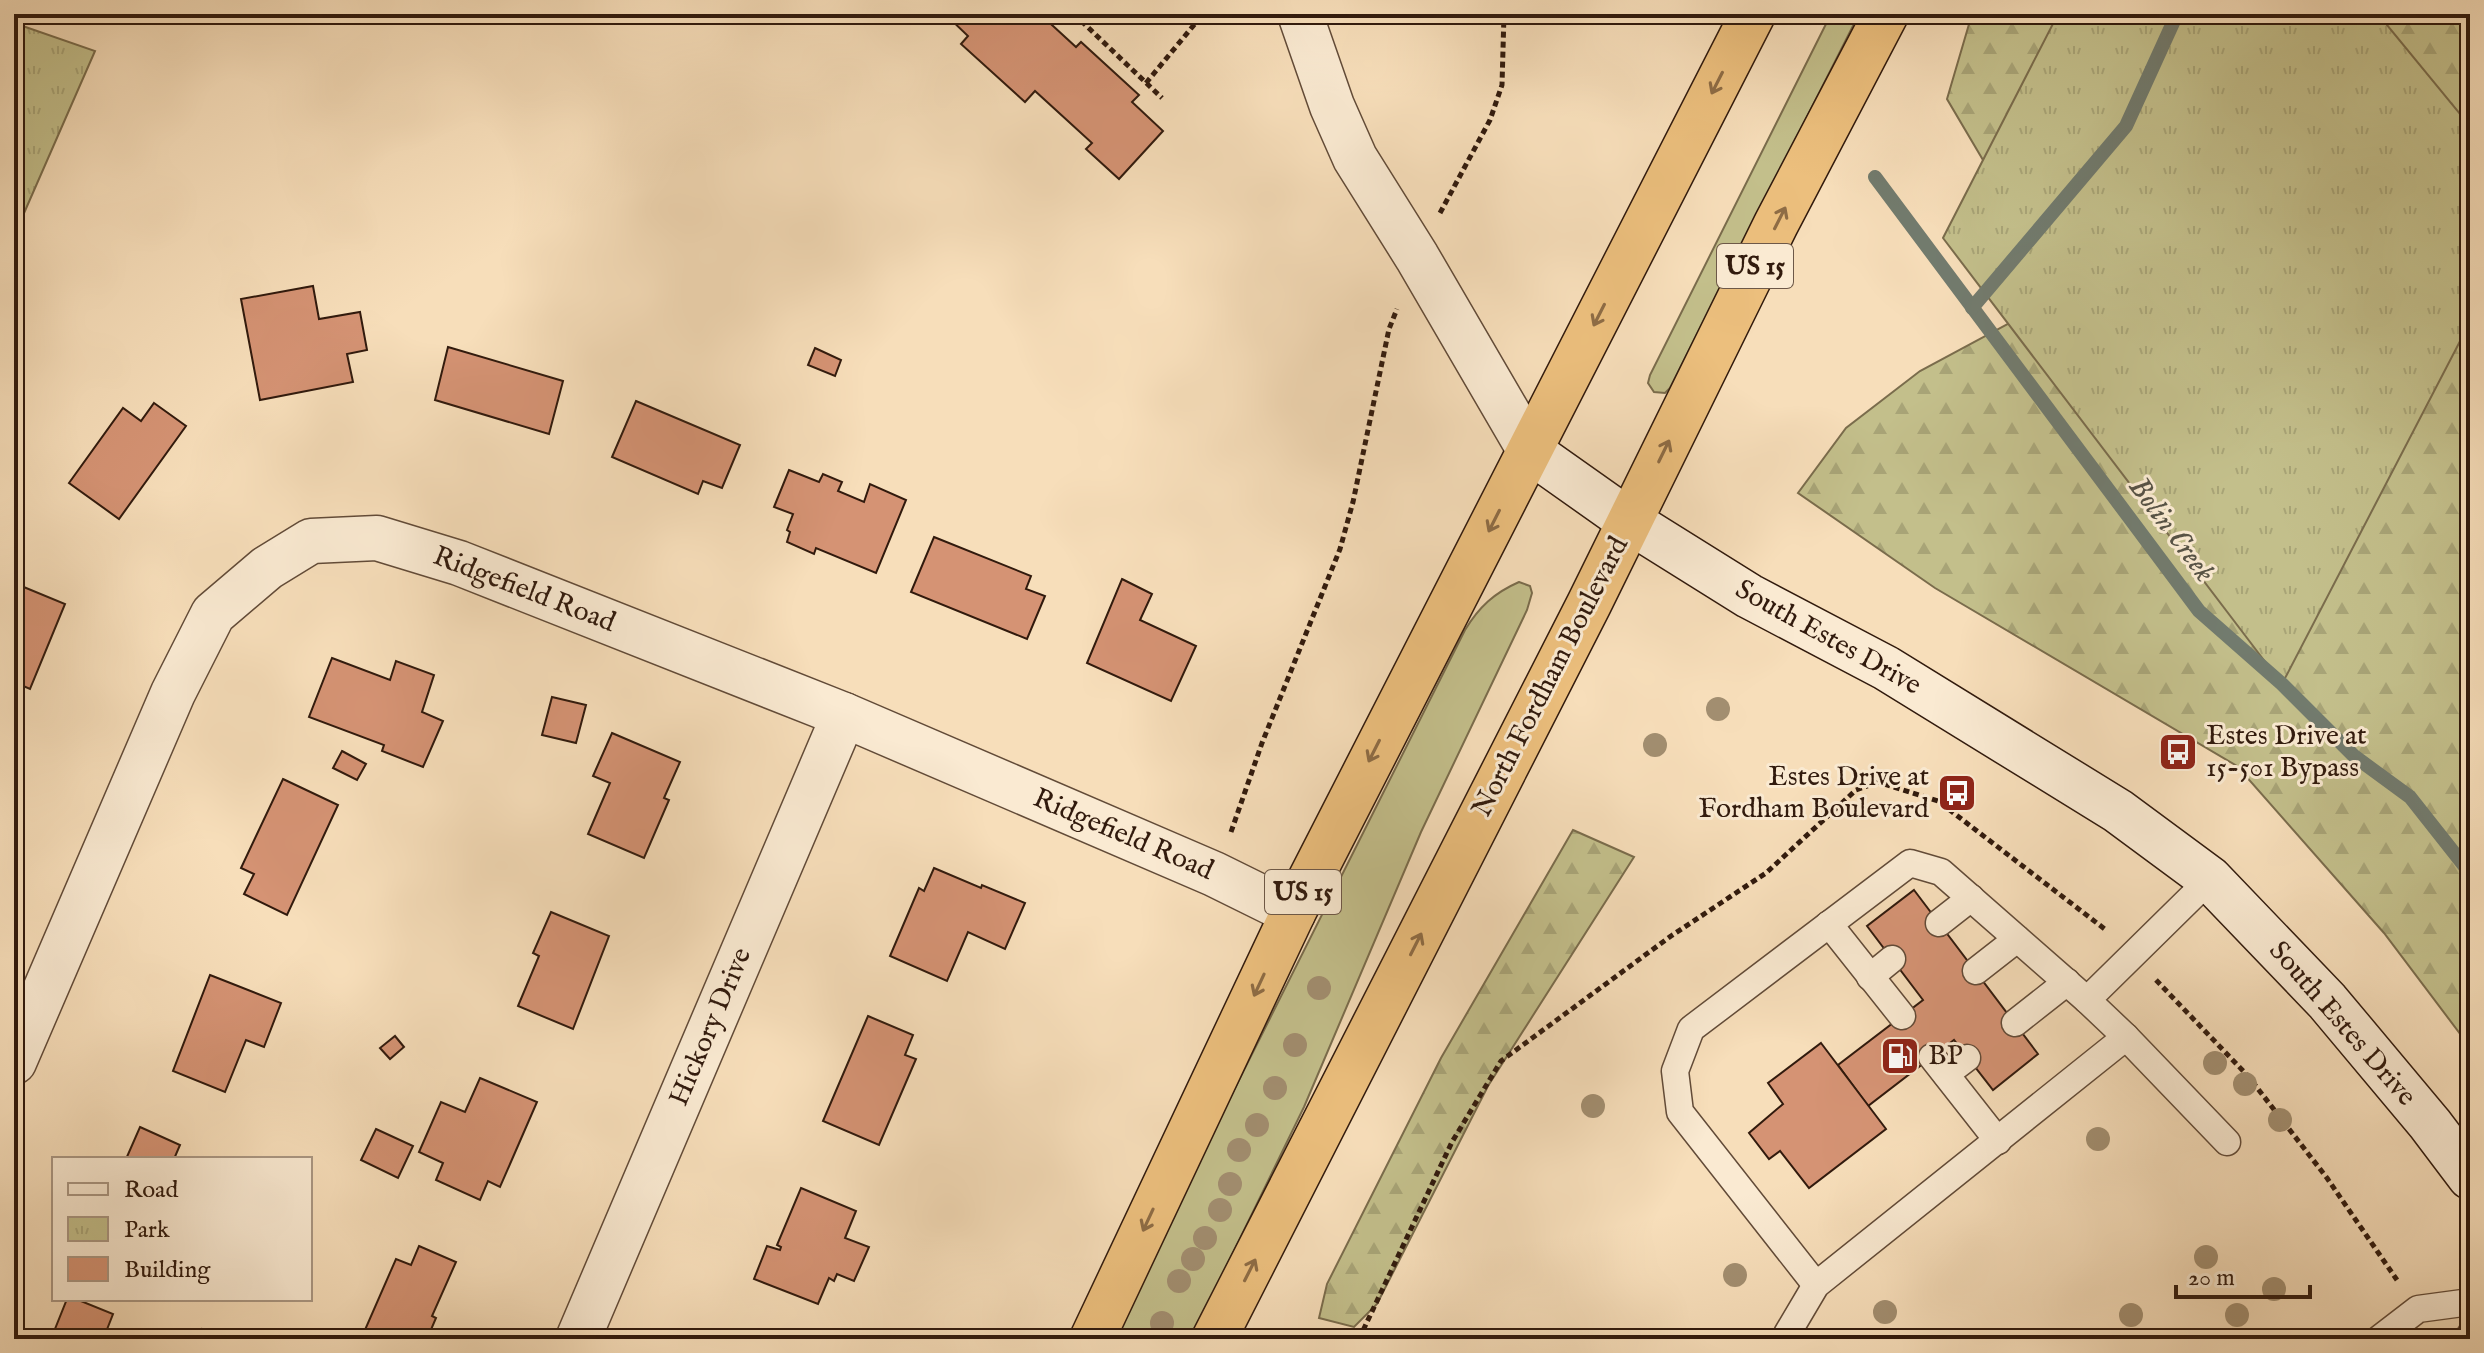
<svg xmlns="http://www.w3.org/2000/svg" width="2484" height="1353" viewBox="0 0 2484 1353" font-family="'IM FELL English',serif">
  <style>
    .grass { fill: #c3bf8b; stroke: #7a6c4c; stroke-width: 2 }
    .forest { fill: url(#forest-firs); stroke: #7a6c4c; stroke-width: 2 }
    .park { fill: url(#park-tufts); stroke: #7a6c4c; stroke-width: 2 }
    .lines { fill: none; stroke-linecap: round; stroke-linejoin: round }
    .stream { stroke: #727b6e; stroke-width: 14 }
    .building { fill: #d59374; stroke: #311a0d; stroke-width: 2 }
    .service-casing { stroke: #624b38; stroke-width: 29 }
    .minor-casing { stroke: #624b38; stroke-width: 47 }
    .secondary-casing { stroke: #311a0d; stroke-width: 47 }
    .trunk-casing { stroke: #311a0d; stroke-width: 47 }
    .path { stroke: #311a0d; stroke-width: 5; stroke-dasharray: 6 4; stroke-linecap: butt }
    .service { stroke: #faead2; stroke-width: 26 }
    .minor { stroke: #faead2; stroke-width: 44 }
    .secondary { stroke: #faead2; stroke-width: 44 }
    .trunk { stroke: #ecbf7d; stroke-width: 44 }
    .tree { fill: #a28e70 }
    .oneway { stroke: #8e6c45 }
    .labels { text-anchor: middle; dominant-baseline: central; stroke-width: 6; stroke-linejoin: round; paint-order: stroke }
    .shield { fill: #faead2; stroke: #6d5848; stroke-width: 2 }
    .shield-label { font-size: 26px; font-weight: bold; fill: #311a0d }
    .street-label { font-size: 28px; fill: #311a0d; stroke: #faead2 }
    .poi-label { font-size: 28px; fill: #311a0d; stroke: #faead2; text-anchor: start }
    .water-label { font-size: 30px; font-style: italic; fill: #575346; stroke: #faead2 }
  </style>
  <defs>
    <pattern id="forest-firs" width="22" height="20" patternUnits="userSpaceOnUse" patternTransform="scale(2)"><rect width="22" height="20" fill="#c3bf8b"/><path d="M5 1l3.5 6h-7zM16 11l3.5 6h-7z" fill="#a8a477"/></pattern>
    <pattern id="park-tufts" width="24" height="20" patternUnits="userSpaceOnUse" patternTransform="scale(2)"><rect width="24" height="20" fill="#c3bf8b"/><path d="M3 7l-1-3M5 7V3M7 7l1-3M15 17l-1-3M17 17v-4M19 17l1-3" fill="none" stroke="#a8a477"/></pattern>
  </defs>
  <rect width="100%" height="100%" fill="#f7deba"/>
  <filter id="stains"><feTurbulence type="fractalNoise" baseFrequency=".0025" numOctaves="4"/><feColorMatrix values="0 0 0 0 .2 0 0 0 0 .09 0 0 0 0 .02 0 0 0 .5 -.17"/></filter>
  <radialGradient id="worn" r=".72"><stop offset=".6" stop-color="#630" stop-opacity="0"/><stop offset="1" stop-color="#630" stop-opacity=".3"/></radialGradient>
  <g class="grass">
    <path d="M1831 14H1859L1670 388 1665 393 1654 392 1648 383 1650 375Z"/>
    <path d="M1519 582 1530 586 1532 593 1527 610 1421 832 1304 1107 1191 1339H1112L1148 1261 1465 630C1479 607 1494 593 1519 582Z"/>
  </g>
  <g class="forest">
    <path d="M1972 14H2470V1047L2384 933 2237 766 1935 588 1798 493 1846 428 1920 371 2058 297 2006 199 1947 99Z"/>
    <path d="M1573 830 1634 857 1488 1086 1377 1304 1354 1327 1319 1318 1327 1284 1441 1058Z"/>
  </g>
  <g class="park">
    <path d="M2058 14H2378L2470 126V322L2282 684 1943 238Z"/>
    <path d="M14 23 95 51 14 236Z"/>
  </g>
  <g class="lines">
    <g class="stream">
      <path d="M1875 177 2199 611 2282 684 2354 756 2410 797 2470 873"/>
      <path d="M1972 308 2126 126 2177 14"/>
    </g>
  </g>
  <g class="building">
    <path d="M945 14H1040L1076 47 1081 42 1139 95 1132 102 1163 131 1119 179 1086 149 1092 143 1035 91 1025 102 961 44 968 36Z"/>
    <path d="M313 286 319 319 360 312 367 350 347 354 353 382 260 400 241 299Z"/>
    <path d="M448 347 563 381 549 434 435 400Z"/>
    <path d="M815 348 841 360 835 376 808 365Z"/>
    <path d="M636 401 740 445 722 488 703 481 698 494 612 457Z"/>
    <path d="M154 403 186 426 119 519 69 483 123 408 141 421Z"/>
    <path d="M789 470 819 482 823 474 842 482 838 491 864 502 870 484 906 500 876 573 816 548 814 554 787 542 790 532 787 530 793 514 774 507Z"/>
    <path d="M934 537 1031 576 1026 589 1045 596 1027 639 911 592Z"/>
    <path d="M1122 579 1152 594 1140 620 1196 646 1171 701 1087 663Z"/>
    <path d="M14 583 65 604 30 689 14 682Z"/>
    <path d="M332 658 390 680 396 661 434 675 422 712 443 721 423 767 382 751 384 745 309 717Z"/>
    <path d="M552 697 586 705 576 743 542 735Z"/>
    <path d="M612 733 680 762 664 798 669 800 644 858 588 834 610 783 593 776Z"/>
    <path d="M342 751 366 764 357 780 333 768Z"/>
    <path d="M283 779 338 805 287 915 244 894 254 874 241 868Z"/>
    <path d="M934 868 981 888 982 885 1025 903 1005 949 968 932 947 981 890 956 919 888 924 891Z"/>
    <path d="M1914 890 2038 1054 1993 1090 1954 1040 1868 1106 1838 1065 1923 1000 1867 926Z"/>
    <path d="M551 912 609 936 573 1029 518 1006 539 956 533 953Z"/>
    <path d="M210 975 281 1003 264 1047 246 1040 225 1092 173 1071Z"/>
    <path d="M868 1016 913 1035 905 1055 916 1059 879 1145 823 1121Z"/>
    <path d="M395 1036 404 1047 390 1059 380 1048Z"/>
    <path d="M1821 1043 1886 1129 1809 1188 1780 1151 1769 1159 1749 1133 1783 1104 1768 1083Z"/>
    <path d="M480 1078 537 1102 500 1187 488 1181 480 1200 436 1180 443 1163 419 1152 441 1102 465 1112Z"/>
    <path d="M140 1127 180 1145 174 1159H126Z"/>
    <path d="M376 1129 413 1146 398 1178 361 1160Z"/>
    <path d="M801 1188 856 1211 845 1238 869 1247 854 1281 837 1274 834 1281 829 1278 818 1304 754 1279 767 1246 780 1250 781 1247 777 1245Z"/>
    <path d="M419 1246 456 1262 432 1316 436 1318 427 1339H361L396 1259 411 1265Z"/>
    <path d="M67 1299H76L113 1314 106 1332 118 1339H51Z"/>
    <path d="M202 1329 221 1336 219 1339H198Z"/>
  </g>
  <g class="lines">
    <defs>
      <g id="service">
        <path d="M2210 879 2087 1000 2126 1037 2227 1142"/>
        <path d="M1939 923 1971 898"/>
        <path d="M1829 924 1902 1016"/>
        <path d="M1976 971 2017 939"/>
        <path d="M1870 977 1892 959"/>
        <path d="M2015 1023 2067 982"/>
        <path d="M1932 1057 1998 1141"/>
        <path d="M1946 1074 1967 1058"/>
        <path d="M1816 1285 1680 1112 1675 1071 1691 1029 1910 863 1941 872 2087 1000"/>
        <path d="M1787 1339V1334L1816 1285 2126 1037"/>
        <path d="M2379 1339 2418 1309 2470 1302"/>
        <path d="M2468 1339 2470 1335"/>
      </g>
      <g id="minor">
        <path d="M1300 14 1332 106 1355 158 1417 257 1530 451"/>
        <path d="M14 1062 173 693 213 614 267 568 311 541 377 538 459 563 844 715 1214 874 1293 913"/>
        <path d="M578 1339 844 715"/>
      </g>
      <path id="secondary" d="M1530 451 1629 521 1749 596 1886 668 2118 811 2210 879 2327 1001 2430 1124 2470 1177"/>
      <g id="trunk">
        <path d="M1092 1339 1293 913 1753 14"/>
        <path d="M1214 1339 1589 604 1776 224 1886 14"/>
      </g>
    </defs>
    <use href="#service" class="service-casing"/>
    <use href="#minor" class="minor-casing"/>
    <use href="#secondary" class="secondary-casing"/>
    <use href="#trunk" class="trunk-casing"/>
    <g class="path">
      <path d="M1074 14 1162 98"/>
      <path d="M1146 83 1203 14"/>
      <path d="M1440 213 1490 120 1502 85 1504 14"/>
      <path d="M1231 832 1262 743 1340 549 1353 502 1389 329 1397 309"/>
      <path d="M2156 980 2248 1076 2327 1178 2397 1280"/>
      <path d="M1359 1339 1452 1142 1501 1061 1671 936 1766 873 1856 790 1878 782 1938 801 2106 930"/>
    </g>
    <use href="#service" class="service"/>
    <use href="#minor" class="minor"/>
    <use href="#secondary" class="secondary"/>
    <use href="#trunk" class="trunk"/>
  </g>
  <g class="tree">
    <circle cx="1718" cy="709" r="12"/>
    <circle cx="1655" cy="745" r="12"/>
    <circle cx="1319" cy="988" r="12"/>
    <circle cx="1295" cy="1045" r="12"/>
    <circle cx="2215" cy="1063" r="12"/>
    <circle cx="2245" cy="1084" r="12"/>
    <circle cx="1275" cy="1088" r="12"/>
    <circle cx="1593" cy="1106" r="12"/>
    <circle cx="2280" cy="1120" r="12"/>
    <circle cx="1257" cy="1125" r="12"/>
    <circle cx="2098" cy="1139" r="12"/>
    <circle cx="1239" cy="1150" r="12"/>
    <circle cx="1230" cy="1184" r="12"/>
    <circle cx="1220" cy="1210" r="12"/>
    <circle cx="1205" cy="1238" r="12"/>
    <circle cx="2206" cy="1257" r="12"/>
    <circle cx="1193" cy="1259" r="12"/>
    <circle cx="1735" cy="1275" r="12"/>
    <circle cx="1179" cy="1281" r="12"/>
    <circle cx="2274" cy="1289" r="12"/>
    <circle cx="1885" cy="1312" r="12"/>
    <circle cx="2131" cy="1315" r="12"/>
    <circle cx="2237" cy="1315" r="12"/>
    <circle cx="1162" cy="1323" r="12"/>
  </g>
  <defs><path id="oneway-shaft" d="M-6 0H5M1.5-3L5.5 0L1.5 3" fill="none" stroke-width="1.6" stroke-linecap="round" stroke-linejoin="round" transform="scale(2)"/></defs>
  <g class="oneway">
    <use href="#oneway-shaft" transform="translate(1717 83) rotate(117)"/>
    <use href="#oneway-shaft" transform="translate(1780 218) rotate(-63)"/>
    <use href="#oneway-shaft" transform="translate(1599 315) rotate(117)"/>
    <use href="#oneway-shaft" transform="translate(1664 451) rotate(-64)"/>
    <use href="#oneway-shaft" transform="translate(1494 521) rotate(117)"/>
    <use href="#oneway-shaft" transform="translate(1374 751) rotate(117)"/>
    <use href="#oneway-shaft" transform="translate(1416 944) rotate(-63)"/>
    <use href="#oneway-shaft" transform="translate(1259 985) rotate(115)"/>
    <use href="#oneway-shaft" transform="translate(1148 1220) rotate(115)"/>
    <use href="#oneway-shaft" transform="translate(1250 1270) rotate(-63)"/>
  </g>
  <defs>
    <symbol id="bus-square" viewBox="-11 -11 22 22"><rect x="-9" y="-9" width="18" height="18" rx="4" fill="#8f2418" stroke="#faead2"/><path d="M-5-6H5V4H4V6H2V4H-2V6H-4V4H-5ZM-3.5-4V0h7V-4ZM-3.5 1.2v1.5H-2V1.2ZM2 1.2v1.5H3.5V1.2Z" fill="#fff"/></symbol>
    <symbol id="fuel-square" viewBox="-11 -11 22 22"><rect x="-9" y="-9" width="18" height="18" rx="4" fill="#8f2418" stroke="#faead2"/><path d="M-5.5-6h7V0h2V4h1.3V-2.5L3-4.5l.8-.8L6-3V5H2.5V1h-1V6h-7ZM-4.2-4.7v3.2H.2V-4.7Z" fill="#fff"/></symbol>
  </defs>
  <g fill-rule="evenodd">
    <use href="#bus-square" x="2156" y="730" width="44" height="44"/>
    <use href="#bus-square" x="1935" y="771" width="44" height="44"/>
    <use href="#fuel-square" x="1878" y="1034" width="44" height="44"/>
  </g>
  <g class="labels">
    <g class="shield">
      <rect x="1717" y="244" width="76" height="44" rx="6"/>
      <rect x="1265" y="870" width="76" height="44" rx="6"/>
    </g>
    <g class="shield-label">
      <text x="1755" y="266">US 15</text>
      <text x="1303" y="892">US 15</text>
    </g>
    <g class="street-label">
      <text transform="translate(524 590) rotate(21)">Ridgefield Road</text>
      <text transform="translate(1828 638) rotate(29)">South Estes Drive</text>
      <text transform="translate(1551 677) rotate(-63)">North Fordham Boulevard</text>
      <text transform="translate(1123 835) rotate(23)">Ridgefield Road</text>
      <text transform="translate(2342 1024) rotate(49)">South Estes Drive</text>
      <text transform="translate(711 1027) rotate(-67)">Hickory Drive</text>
    </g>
    <g class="poi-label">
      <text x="2206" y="736">Estes Drive at<tspan x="2206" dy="32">15-501 Bypass</tspan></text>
      <text x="1929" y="777" text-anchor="end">Estes Drive at<tspan x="1929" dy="32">Fordham Boulevard</tspan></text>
      <text x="1928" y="1056">BP</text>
    </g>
    <g class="water-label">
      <text transform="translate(2171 530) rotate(53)">Bolin Creek</text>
    </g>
  </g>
  <rect width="2484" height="1353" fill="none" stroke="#f7deba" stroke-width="48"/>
  <rect x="16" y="16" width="2452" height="1321" fill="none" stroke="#311a0d" stroke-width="4"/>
  <rect x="24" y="24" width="2436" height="1305" fill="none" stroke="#311a0d" stroke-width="2"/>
  <rect x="52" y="1157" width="260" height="144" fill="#faead2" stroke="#aa9783" stroke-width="2"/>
  <rect x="68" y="1183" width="40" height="12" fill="#faead2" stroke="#aa9783" stroke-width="2"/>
  <text x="124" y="1197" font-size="24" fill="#311a0d">Road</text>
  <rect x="68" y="1217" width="40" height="24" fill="url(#park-tufts)" stroke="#aa9783" stroke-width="2"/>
  <text x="124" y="1237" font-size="24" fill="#311a0d">Park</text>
  <rect x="68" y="1257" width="40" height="24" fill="#d59374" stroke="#aa9783" stroke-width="2"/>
  <text x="124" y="1277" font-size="24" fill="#311a0d">Building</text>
  <path d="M2176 1285v12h134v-12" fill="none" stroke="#311a0d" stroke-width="4"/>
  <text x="2188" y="1285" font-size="24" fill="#311a0d" stroke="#faead2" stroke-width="6" paint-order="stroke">20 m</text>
  <rect width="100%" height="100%" filter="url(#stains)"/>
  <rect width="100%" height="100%" fill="url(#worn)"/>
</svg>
